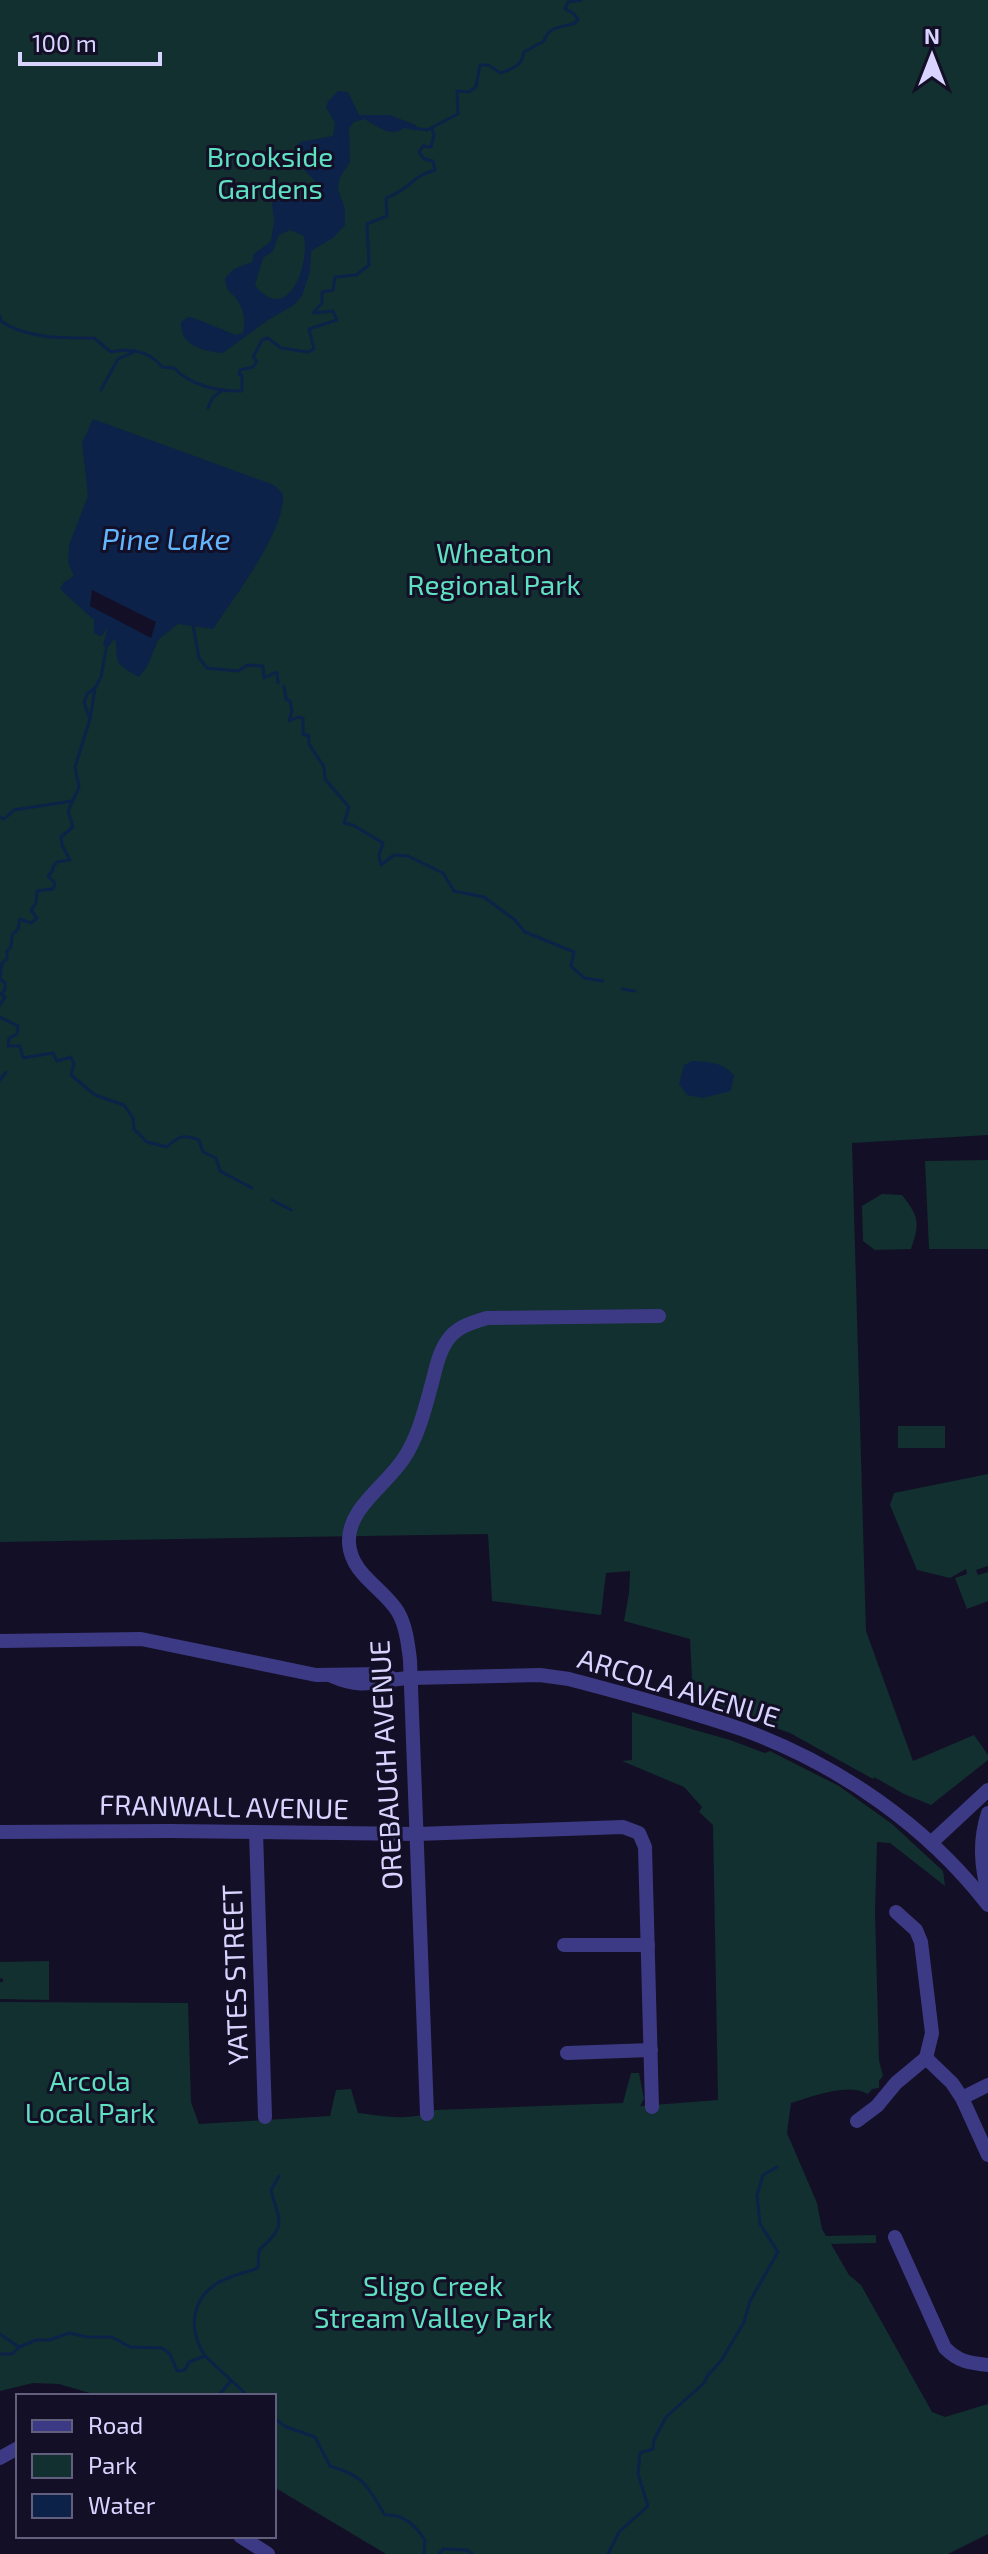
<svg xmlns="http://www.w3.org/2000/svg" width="988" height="2554" viewBox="0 0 988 2554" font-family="'Exo 2',sans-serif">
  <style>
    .green { fill: #12302f }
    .water { fill: #0c2248; fill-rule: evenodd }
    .pier { fill: #130f26 }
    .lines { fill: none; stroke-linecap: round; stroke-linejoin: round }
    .stream { stroke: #0c2248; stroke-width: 3 }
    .minor { stroke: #3d3a85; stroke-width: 14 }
    .labels { text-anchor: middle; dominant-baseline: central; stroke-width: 6; stroke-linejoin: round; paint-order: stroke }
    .park-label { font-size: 28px; fill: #5fe0c0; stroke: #130f26 }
    .street-label { font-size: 28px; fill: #d9d4ff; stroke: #130f26 }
    .water-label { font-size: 30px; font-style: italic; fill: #62b6ff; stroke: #130f26 }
  </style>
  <rect width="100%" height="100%" fill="#130f26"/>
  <g class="green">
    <path d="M0 0H988V1135L852 1143 866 1631 913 1761 974 1735 988 1755V1760L931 1805 904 1794 874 1777 873 1779 790 1733 693 1699 690 1639 624 1621 629 1593 630 1571 606 1573 601 1615 492 1601 488 1534 0 1542Z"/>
    <path d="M988 1160V1249H929L925 1161Z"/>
    <path d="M882 1194 902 1195C919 1217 920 1222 911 1249L875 1250 863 1241 862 1206Z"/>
    <rect x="898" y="1426" width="47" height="22"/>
    <path d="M988 1474V1566L976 1570 978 1575 988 1572V1601L967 1609 955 1578 967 1574 966 1569 950 1578 917 1570 890 1505 894 1493Z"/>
    <path d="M632 1712 730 1740 765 1753 770 1751 839 1786 892 1824 943 1871 945 1886 890 1843 877 1842 875 1911 879 2060 883 2076 879 2081V2088L872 2089 868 2094C847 2082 812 2097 791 2103L787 2133 817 2203 822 2229 826 2236 876 2235V2243L831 2244 849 2275 861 2285 932 2412 945 2417 988 2404V2534L948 2554H386L274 2487V2396H100L59 2384 33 2383 0 2391V2002L188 2003 191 2102 199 2124 330 2116 336 2090 351 2089 358 2113C383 2116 411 2122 435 2110L623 2103 631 2073H639L644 2099 640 2106 718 2100 713 1825 699 1812 702 1807 684 1787 622 1761 632 1760Z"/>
    <path d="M49 1961V2000L0 1999V1982H3V1979L0 1978V1962Z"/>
  </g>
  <g class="water">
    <path d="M338 91 348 92 359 115H390L416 125 414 130 404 128C391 139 376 125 364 119L354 122 349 128 350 162 340 177 338 189 345 209V225L333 238 311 251 310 272 302 296 294 305 268 320 223 353C204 352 179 345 181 322L188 317 194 318 236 335 243 333C247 315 241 301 227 289L225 278 234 269 252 262 254 254 271 241 274 221 272 204 276 201 308 198 317 192 318 184 298 164 295 149 300 142 333 136 335 123 326 107 328 101ZM290 230 304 236C310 264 288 327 255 285L263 258 273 251 279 235Z"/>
    <path d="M93 419 274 485 283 494C286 530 234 598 213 629L178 624 158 640 148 665 139 677C112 662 119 664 115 638L106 650 103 644 108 627 101 637 94 633V620L60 589 63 583 74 576 68 563 69 545 88 496 82 443Z"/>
    <path d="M692 1061C708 1062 723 1062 734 1075L731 1091 703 1098 687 1095 679 1084 684 1065Z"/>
  </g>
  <path class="pier" d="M92 590 156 622 151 638 90 606Z"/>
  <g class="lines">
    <g class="stream">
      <path d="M414 128 427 130 458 114 457 91 469 92 476 87 480 65H488L501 73C513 68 522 66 524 52L544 41C549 25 562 28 575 23L578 19 573 13 565 9 568 2 581 0"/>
      <path d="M0 316 1 321C27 339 63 338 94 338L111 352C130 348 149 351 162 367L174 368C190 385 218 392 242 391V375H239L240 370 253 367 257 361 253 357 262 340 268 338 281 348 308 352 314 349 309 329 337 320 333 311 313 313 322 303V292L333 290 335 277 356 275 369 265 367 224 387 216 386 198C410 190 411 176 435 170L433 161 424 159 419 152 423 146 431 147 434 135 432 128"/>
      <path d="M101 390 118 359 134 352"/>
      <path d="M208 408 213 397 223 390"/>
      <path d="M193 625 199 658 207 668 238 671 248 665 263 666 264 678 277 672 278 683"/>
      <path d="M284 686 286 699 290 701 292 711 289 721 298 717 303 718V734L309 736V744L324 767 325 779 349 807 344 823 353 825 383 843 379 855 381 865 394 855 408 856 443 873 454 891 484 897 515 920 525 932 574 952 571 966 584 978 603 981"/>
      <path d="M90 719 95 688"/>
      <path d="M0 817 4 819 14 810 72 801"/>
      <path d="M0 979 2 963 7 959V951L11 947 12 935 18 929 20 919 31 923 37 918 31 910 36 903 37 891 53 889 55 883 48 876 53 870V867L57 862 70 860 62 845 61 837 73 827 68 811 79 787 75 767 90 719 84 703 87 694 95 688 101 677 106 650"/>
      <path d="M0 979 5 983V990L1 994 5 997 0 1005"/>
      <path d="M622 989 635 991"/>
      <path d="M0 1017 18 1026 17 1034 9 1038 8 1046H20L23 1058 53 1053 57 1061 71 1057 74 1064 71 1075 95 1095 124 1105 133 1118 134 1129 147 1142 167 1147C178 1136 184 1134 199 1140L203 1152 216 1158 220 1171 252 1188"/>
      <path d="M0 1080 6 1072"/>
      <path d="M272 1200 291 1210"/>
      <path d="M0 2334 19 2347 36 2340H50L69 2333 87 2337H112L130 2347 162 2348 170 2354 177 2371 185 2370 189 2362 205 2356 248 2396"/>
      <path d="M0 2354H12L18 2348"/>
      <path d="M205 2356C189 2332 190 2301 216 2284 228 2276 245 2273 258 2268L259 2250C288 2225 279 2222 271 2190L279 2176"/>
      <path d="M218 2396 231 2381"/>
      <path d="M274 2417 284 2426 315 2437 330 2466C366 2477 366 2485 385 2515 404 2514 415 2525 425 2540L424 2554"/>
      <path d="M439 2554 443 2549 467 2550 472 2554"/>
      <path d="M608 2554 619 2532 648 2506 638 2474 640 2453 653 2449 654 2440 666 2417 704 2383 708 2375 721 2361 744 2322 750 2301 778 2252 760 2224 757 2195 763 2175 777 2167"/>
    </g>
    <g class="minor">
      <path d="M0 1641 141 1639 316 1675 385 1674 393 1679"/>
      <path d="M332 1676C366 1691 378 1679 411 1678L540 1675 569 1679C628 1695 687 1710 744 1730 839 1765 927 1826 988 1905"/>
      <path d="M988 1813C979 1841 981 1865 988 1893"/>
      <path d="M0 1832 170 1831 417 1834 623 1827 639 1833 645 1847 652 2107"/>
      <path d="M256 1832 265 2117"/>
      <path d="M932 1842 988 1790"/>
      <path d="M564 1945H648"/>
      <path d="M567 2053 651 2050"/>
      <path d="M926 2058 952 2083 962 2098 988 2155"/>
      <path d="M962 2098 988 2085"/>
      <path d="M427 2114 410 1660C408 1644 406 1626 398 1612 384 1588 351 1575 349 1543 347 1508 387 1485 404 1458 419 1435 425 1408 432 1383 436 1368 439 1350 450 1337 459 1326 474 1322 487 1318L659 1316"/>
      <path d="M857 2121 877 2106 896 2083 926 2058 932 2033 921 1942 916 1930 896 1912"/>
      <path d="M895 2237 945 2348C959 2362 969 2363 988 2365"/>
      <path d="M0 2458 18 2448"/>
      <path d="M240 2536 268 2554"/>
    </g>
  </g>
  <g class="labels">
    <g class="park-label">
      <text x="270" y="156">Brookside<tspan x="270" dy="32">Gardens</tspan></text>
      <text x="494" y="552">Wheaton<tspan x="494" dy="32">Regional Park</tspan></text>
      <text x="90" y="2080">Arcola<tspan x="90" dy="32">Local Park</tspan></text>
      <text x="433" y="2285">Sligo Creek<tspan x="433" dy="32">Stream Valley Park</tspan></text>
    </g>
    <g class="street-label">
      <text transform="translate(679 1687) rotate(17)">ARCOLA AVENUE</text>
      <text transform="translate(385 1765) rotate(-93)">OREBAUGH AVENUE</text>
      <text transform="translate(224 1806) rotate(1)">FRANWALL AVENUE</text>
      <text transform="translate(234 1975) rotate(-92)">YATES STREET</text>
    </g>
    <g class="water-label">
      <text x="166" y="538">Pine Lake</text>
    </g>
  </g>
  <rect x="16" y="2394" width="260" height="144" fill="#130f26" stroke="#625e7d" stroke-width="2"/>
  <rect x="32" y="2420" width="40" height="12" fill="#3d3a85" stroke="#625e7d" stroke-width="2"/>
  <text x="88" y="2434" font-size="24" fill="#d9d4ff">Road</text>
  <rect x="32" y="2454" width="40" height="24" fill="#12302f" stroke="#625e7d" stroke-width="2"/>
  <text x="88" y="2474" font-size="24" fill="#d9d4ff">Park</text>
  <rect x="32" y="2494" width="40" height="24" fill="#0c2248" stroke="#625e7d" stroke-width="2"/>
  <text x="88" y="2514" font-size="24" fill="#d9d4ff">Water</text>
  <g transform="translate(932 56)" stroke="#130f26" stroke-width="6" paint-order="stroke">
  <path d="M0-6L14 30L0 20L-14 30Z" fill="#d9d4ff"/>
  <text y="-12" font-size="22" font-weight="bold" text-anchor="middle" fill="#d9d4ff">N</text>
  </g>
  <path d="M20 52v12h140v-12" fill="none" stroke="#d9d4ff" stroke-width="4"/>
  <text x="32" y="52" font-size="24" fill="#d9d4ff" stroke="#130f26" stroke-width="6" paint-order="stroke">100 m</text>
</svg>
